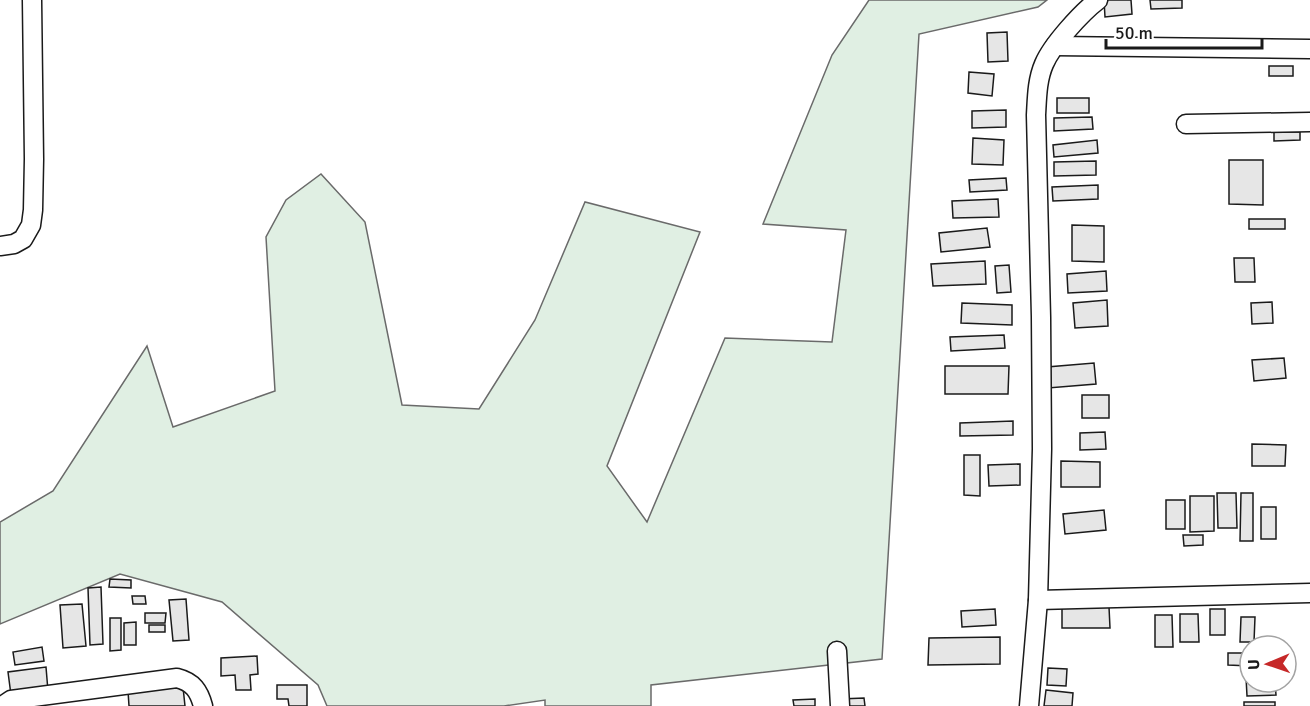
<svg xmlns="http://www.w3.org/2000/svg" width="1310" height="706" viewBox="0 0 1310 706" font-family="Signika,sans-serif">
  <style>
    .green { fill: #e0efe3; stroke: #6a6a6a; stroke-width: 1.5 }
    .building { fill: #e6e6e6; stroke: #1a1a1a; stroke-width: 1.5 }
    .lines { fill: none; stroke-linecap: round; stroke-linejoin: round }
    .street-casing { stroke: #1a1a1a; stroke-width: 21 }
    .street { stroke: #fff; stroke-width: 18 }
  </style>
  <rect width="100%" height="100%" fill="#fff"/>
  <path class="green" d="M869 0H1047L1038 7 919 34 882 659 651 685V706H545V700L504 706H327L318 685 222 602 120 574 0 624V522L53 491 147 346 173 427 275 391 266 237 286 200 321 174 365 222 402 405 479 409 535 320 585 202 700 232 607 466 647 522 725 338 832 342 846 230 763 224 832 55Z"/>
  <g class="building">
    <path d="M1104 0H1131L1132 14 1105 17Z"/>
    <path d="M1150 0H1182V8L1151 9Z"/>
    <path d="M1007 32 1008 61 988 62 987 33Z"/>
    <rect x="1269" y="66" width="24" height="10"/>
    <path d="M969 72 994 74 992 96 968 93Z"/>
    <rect x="1057" y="98" width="32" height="15"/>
    <path d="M1006 110V127L972 128V111Z"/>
    <path d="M1092 117 1093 129 1054 131V118Z"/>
    <path d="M1274 132H1300V140L1274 141Z"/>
    <path d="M973 138 1004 140 1003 165 972 164Z"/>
    <path d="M1097 140 1098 153 1054 157 1053 145Z"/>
    <path d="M1229 160H1263V205L1229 204Z"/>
    <path d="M1096 161V175L1054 176V162Z"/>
    <path d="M1006 178 1007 190 970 192 969 180Z"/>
    <path d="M1098 185V199L1053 201 1052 187Z"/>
    <path d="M998 199 999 217 953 218 952 201Z"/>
    <rect x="1249" y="219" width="36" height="10"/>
    <path d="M1072 225 1104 226V262L1072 261Z"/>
    <path d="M987 228 990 247 941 252 939 233Z"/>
    <path d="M1234 258H1254L1255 282H1235Z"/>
    <path d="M985 261 986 284 933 286 931 264Z"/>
    <path d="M1009 265 1011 292 997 293 995 266Z"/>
    <path d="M1106 271 1107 291 1068 293 1067 274Z"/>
    <path d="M1107 300 1108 326 1075 328 1073 303Z"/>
    <path d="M1272 302 1273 323 1252 324 1251 303Z"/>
    <path d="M962 303 1012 305V325L961 323Z"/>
    <path d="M1004 335 1005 348 951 351 950 337Z"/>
    <path d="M1284 358 1286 378 1254 381 1252 360Z"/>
    <path d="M1094 363 1096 384 1048 388 1047 367Z"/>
    <path d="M945 366H1009L1008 394H945Z"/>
    <rect x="1082" y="395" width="27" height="23"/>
    <path d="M1013 421V435L960 436V423Z"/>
    <path d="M1105 432 1106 449 1080 450V433Z"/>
    <path d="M1252 444 1286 445 1285 466H1252Z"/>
    <path d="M964 455H980V496L964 495Z"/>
    <path d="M1061 461 1100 462V487H1061Z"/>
    <path d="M1020 464V485L989 486 988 465Z"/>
    <path d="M1217 493H1236L1237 528H1218Z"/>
    <path d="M1241 493H1253V541H1240Z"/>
    <path d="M1190 496H1214V531L1190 532Z"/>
    <rect x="1166" y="500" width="19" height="29"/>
    <rect x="1261" y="507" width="15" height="32"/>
    <path d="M1104 510 1106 530 1065 534 1063 514Z"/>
    <path d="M1183 535H1203V545L1184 546Z"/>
    <path d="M110 579 131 580V588L109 587Z"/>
    <path d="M101 587 103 644 90 645 88 588Z"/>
    <path d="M132 596H145L146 604H133Z"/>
    <path d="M186 599 189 640 173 641 169 600Z"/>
    <path d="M82 604 86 646 63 648 60 605Z"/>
    <path d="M1062 607H1109L1110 628H1062Z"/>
    <path d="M995 609 996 625 962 627 961 611Z"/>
    <rect x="1210" y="609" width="15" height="26"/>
    <path d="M145 613H166L165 623H145Z"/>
    <path d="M1180 614H1198L1199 642H1180Z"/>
    <path d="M1155 615H1172L1173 647H1155Z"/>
    <path d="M1241 617H1255L1254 642H1240Z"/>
    <path d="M110 618H121V650L110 651Z"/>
    <path d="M136 622V645H124V623Z"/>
    <rect x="149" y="625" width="16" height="7"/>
    <path d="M1000 637V664L928 665 929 638Z"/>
    <path d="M42 647 44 661 15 665 13 652Z"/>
    <path d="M1228 653H1250V666L1228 665Z"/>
    <path d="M257 656 258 674 250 675 251 690H236L235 675 221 676V658Z"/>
    <path d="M46 667 48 691 11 695 8 672Z"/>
    <path d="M1048 668 1067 669 1066 686 1047 685Z"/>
    <path d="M1246 677H1250V682H1275L1276 695 1247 696Z"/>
    <path d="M277 685H307V706H289L288 699H277Z"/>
    <path d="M183 687 185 706H129L128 691Z"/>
    <path d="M1046 690 1073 693 1072 706H1044Z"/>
    <path d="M864 698 865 706H841L840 699Z"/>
    <path d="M815 699V706H794L793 700Z"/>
    <rect x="1244" y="702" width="31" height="4"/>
  </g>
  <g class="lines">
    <defs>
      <g id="street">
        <path d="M1055 46 1310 49"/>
        <path d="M1186 124 1310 122"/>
        <path d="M0 246 14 244 23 239 31 225 33 210 34 159 32 0"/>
        <path d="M1038 600 1310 593"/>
        <path d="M837 651 840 706"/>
        <path d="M2 706 11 700 177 678C193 682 199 691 203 706"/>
        <path d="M1029 706 1038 600 1042 449 1041 317 1036 115C1037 98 1037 80 1044 64 1052 45 1081 13 1098 0"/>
      </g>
    </defs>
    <use href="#street" class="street-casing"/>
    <use href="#street" class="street"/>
  </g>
  <g transform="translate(1268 664) rotate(268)"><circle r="28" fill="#ffffff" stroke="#a3a3a3" stroke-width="1.5"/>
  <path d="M0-4.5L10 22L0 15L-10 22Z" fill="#c62828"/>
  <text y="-9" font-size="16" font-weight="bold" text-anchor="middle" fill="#1a1a1a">U</text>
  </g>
  <path d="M1106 39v9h156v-9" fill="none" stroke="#1a1a1a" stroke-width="3"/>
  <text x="1115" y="39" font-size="18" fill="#1a1a1a" stroke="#ffffff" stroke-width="4.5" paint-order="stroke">50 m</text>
</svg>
